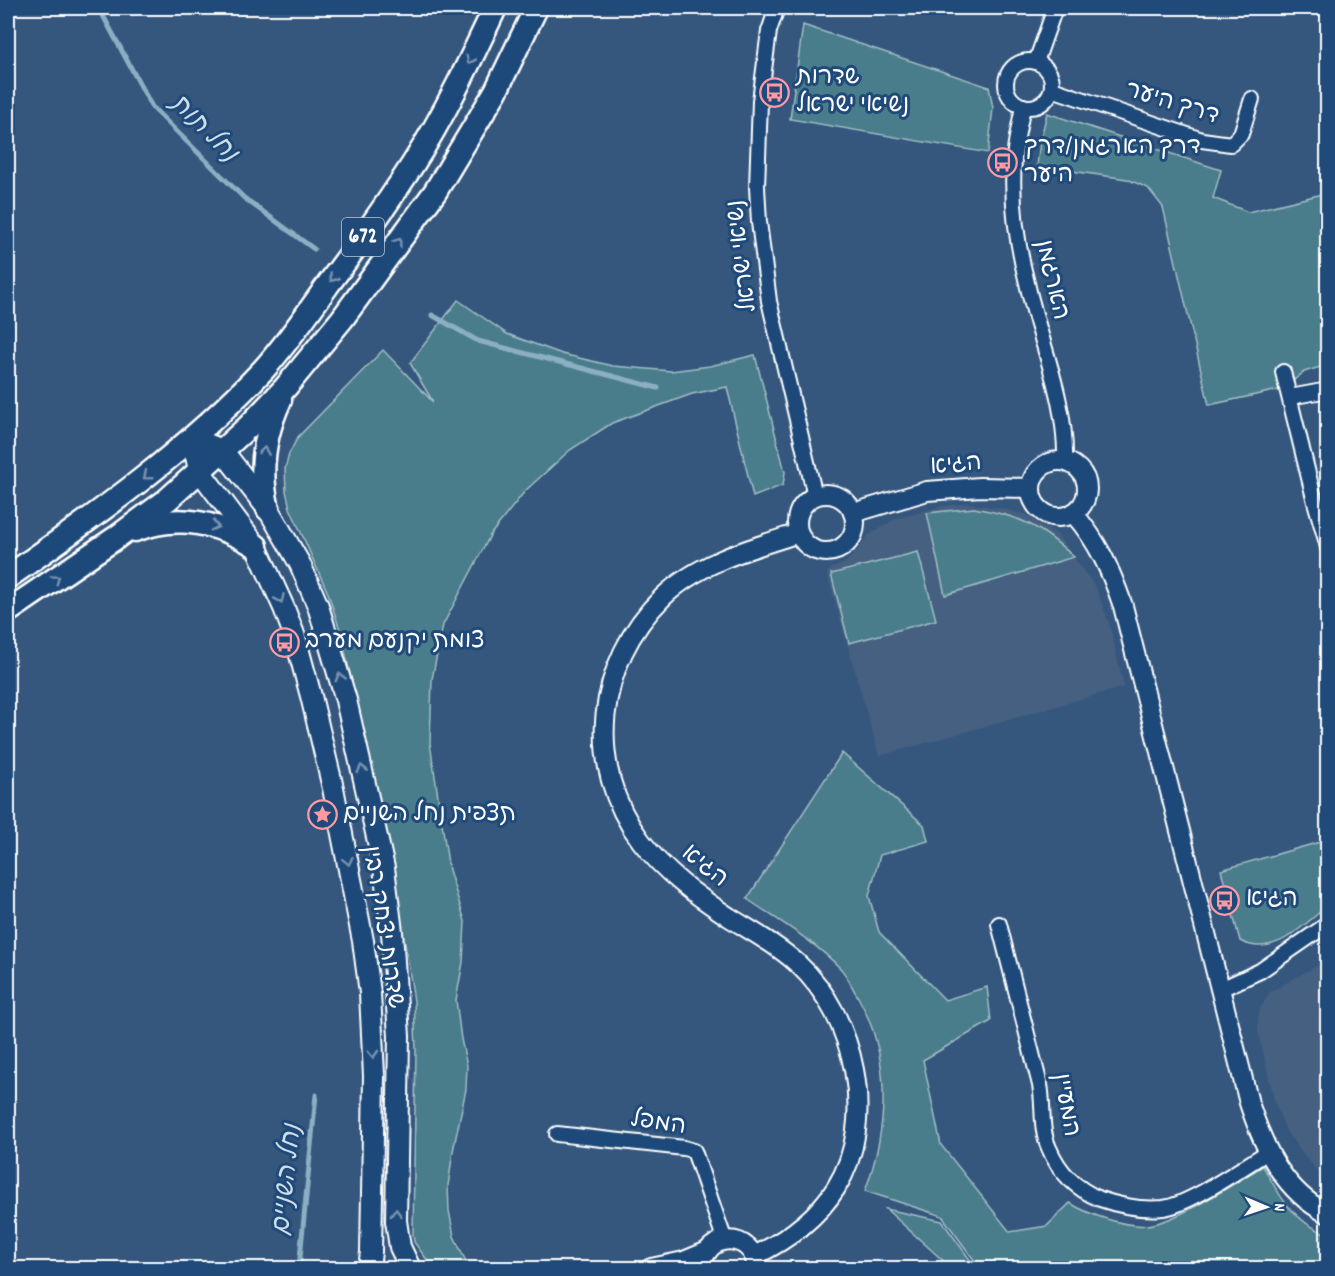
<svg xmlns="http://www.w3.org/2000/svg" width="1335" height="1276" viewBox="0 0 1335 1276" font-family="Dekko,'Playpen Sans Hebrew',sans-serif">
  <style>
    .built { fill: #456081 }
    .green { fill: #487d8b; stroke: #a4bec5; stroke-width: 1.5 }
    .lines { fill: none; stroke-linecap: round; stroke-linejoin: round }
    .stream { stroke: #8cafc2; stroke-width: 5 }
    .minor-casing { stroke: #fff; stroke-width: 18 }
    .tertiary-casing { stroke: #fff; stroke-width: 22 }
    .secondary-casing { stroke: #fff; stroke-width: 24 }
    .primary-casing { stroke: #fff; stroke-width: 27 }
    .minor { stroke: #1f4a7a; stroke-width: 14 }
    .tertiary { stroke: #1f4a7a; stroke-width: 18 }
    .secondary { stroke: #1f4a7a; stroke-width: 20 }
    .primary { stroke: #1f4a7a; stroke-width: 22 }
    .oneway { stroke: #7992af }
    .labels { text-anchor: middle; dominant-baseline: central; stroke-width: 6; stroke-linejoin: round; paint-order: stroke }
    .shield { fill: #1f4a7a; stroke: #bcc9d7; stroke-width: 1.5 }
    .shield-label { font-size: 22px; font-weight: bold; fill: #fff }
    .poi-label { font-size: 24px; fill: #fff; stroke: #1f4a7a; text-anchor: start }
    .street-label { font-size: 24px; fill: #fff; stroke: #1f4a7a }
    .water-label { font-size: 26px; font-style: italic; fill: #cfdee6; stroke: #1f4a7a }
  </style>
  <rect width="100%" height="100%" fill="#35577e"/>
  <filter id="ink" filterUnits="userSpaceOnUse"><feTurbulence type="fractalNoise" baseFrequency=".0167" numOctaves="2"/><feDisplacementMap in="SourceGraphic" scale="12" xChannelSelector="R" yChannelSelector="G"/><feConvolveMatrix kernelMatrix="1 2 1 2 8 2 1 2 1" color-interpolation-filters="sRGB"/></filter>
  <g filter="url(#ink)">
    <g class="built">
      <path d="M968 503 1004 509 1027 515 1057 534 1096 588 1109 623 1124 687 879 756 827 573 832 568 845 563 856 552 868 536 895 519 939 507Z"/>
      <path d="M1327 960 1328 1178 1325 1179 1307 1159 1287 1133 1275 1103 1258 1031V1018L1260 1009 1270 992Z"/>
    </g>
    <g class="green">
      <path d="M803 25 989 87 993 108 988 153 790 119Z"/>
      <path d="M1047 113 1221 170 1213 198 1248 212 1327 193V365L1304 372 1283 389 1209 405 1163 207 1148 188 1127 179 1037 166 1040 142Z"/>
      <path d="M458 300 507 334 562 354 613 366 671 371 710 366 755 355 785 472 783 485 753 497 727 387 692 394 612 423 570 450 525 491 491 534 443 625 432 679 430 743 449 870 465 921 463 962 456 1000 461 1039 467 1066 466 1089 453 1151 448 1186 449 1211 454 1236 469 1268H433L414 1242 413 1233 416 1050 414 1001 405 943 355 696 341 633 328 593 290 508 286 491 285 469 289 454 298 437 383 350 433 402 410 363Z"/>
      <path d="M974 508C1020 516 1039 525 1074 557L945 595 927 513Z"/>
      <path d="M918 552 936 620 849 643 831 574Z"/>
      <path d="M842 753 924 825 928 841 880 855 869 896 879 932 945 1000 987 987 991 1021 923 1060 941 1145 1010 1232 1047 1226 1070 1203C1087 1214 1127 1228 1148 1225 1179 1221 1234 1183 1263 1166 1279 1196 1294 1222 1327 1234V1268H980L942 1216 865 1191C889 1126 892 1057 857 995 851 986 847 975 840 968 813 940 779 921 747 899Z"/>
      <path d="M1327 840V906C1303 925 1274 959 1240 941L1221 870Z"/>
      <path d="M886 1209 942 1221 976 1268H946L948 1265Z"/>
    </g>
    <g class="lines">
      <g class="stream">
        <path d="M99 8 152 107 244 198 314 249"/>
        <path d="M432 315 478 341 658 388"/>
        <path d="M299 1268 316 1095"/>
      </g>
      <defs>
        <g id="minor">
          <path d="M777 8 769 31 760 101 757 187 759 222 769 301 815 496"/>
          <circle cx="1029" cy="84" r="23"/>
          <path d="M1036 62 1055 8"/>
          <path d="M1052 89 1202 140 1231 144 1241 134 1252 99"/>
          <path d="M1023 106C1020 124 1015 142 1014 160 1011 201 1017 244 1027 283 1040 342 1067 401 1065 462"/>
          <path d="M1283 372 1315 502 1328 547"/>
          <path d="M1290 397 1328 390"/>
          <path d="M999 924 1040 1085C1044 1106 1040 1129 1049 1148 1059 1172 1076 1189 1100 1199 1120 1206 1141 1210 1163 1208 1189 1205 1243 1167 1268 1152"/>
          <path d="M1221 989 1260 971 1328 924"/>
          <path d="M557 1134 684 1148 694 1151 725 1241"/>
        </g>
        <g id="tertiary">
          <circle cx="1059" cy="489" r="28"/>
          <circle cx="826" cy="523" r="29"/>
          <path d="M853 513 927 491 980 487 1031 488"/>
          <path d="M1073 513C1098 541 1111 571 1123 606L1249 1103C1264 1148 1283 1191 1328 1214"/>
          <path d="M754 1256C785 1241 817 1218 836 1188 878 1121 855 1016 798 964 777 945 753 932 729 917 697 896 665 873 641 841 584 766 596 662 663 597 699 562 752 548 799 533"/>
          <path d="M651 1268 684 1261 708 1251"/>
          <path d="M702 1268C704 1231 754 1231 757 1268"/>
        </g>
        <g id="secondary">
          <path d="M192 438 222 450 268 509 300 564 318 606 346 700 384 868 392 932 399 1036 396 1221 400 1247 410 1268"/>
          <path d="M192 438 199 470 256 546 284 608 295 637 311 696 333 788 363 941 370 993 374 1076 371 1252 369 1268"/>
        </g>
        <g id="primary">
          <path d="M268 509C258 470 264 435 280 400"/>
          <path d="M135 530C178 513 218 522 256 546"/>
          <path d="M8 577C98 514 188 450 264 369 287 343 307 314 327 286 357 246 386 206 413 164 444 116 471 59 495 8"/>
          <path d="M8 611 117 537 167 500 248 427 285 388 342 319 435 192 496 91 536 8"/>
        </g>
      </defs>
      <use href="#minor" class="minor-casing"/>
      <use href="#tertiary" class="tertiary-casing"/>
      <use href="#secondary" class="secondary-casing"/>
      <use href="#primary" class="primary-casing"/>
      <use href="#minor" class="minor"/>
      <use href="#tertiary" class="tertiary"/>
      <use href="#secondary" class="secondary"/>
      <use href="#primary" class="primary"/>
    </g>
    <defs><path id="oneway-chevron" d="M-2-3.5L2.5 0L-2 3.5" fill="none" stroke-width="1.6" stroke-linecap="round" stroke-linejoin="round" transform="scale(1.5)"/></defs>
    <g class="oneway">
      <use href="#oneway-chevron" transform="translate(470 60) rotate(116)"/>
      <use href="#oneway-chevron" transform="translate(398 242) rotate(-54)"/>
      <use href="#oneway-chevron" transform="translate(333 278) rotate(127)"/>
      <use href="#oneway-chevron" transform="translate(264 451) rotate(-82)"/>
      <use href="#oneway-chevron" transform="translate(147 476) rotate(141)"/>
      <use href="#oneway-chevron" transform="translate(215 526) rotate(14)"/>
      <use href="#oneway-chevron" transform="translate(56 579) rotate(-35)"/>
      <use href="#oneway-chevron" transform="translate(280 599) rotate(66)"/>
      <use href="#oneway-chevron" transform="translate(340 677) rotate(-105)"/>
      <use href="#oneway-chevron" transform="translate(362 769) rotate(-103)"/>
      <use href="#oneway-chevron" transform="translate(348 861) rotate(78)"/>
      <use href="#oneway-chevron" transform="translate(373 1054) rotate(88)"/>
      <use href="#oneway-chevron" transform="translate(396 1213) rotate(-90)"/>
    </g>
  </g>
  <defs>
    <symbol id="bus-ring" viewBox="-11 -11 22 22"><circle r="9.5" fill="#1f4a7a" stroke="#ff9aa2" stroke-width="1.5"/><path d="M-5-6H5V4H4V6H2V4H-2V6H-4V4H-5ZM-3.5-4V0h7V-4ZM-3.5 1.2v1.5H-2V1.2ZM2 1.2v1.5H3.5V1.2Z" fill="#ff9aa2"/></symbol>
    <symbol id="sight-ring" viewBox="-11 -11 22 22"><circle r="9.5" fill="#1f4a7a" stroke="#ff9aa2" stroke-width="1.5"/><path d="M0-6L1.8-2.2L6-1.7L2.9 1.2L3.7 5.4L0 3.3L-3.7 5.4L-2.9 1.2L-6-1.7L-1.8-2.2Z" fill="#ff9aa2"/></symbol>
  </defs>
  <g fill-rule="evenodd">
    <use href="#bus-ring" x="758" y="76" width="33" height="33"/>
    <use href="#bus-ring" x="986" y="146" width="33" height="33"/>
    <use href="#bus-ring" x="268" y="626" width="33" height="33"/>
    <use href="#sight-ring" x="306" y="798" width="33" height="33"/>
    <use href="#bus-ring" x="1208" y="884" width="33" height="33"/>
  </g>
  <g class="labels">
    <rect class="shield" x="342" y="218" width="42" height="38" rx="4.5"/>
    <g class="shield-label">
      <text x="363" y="237">672</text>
    </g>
    <g class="poi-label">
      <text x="796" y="78">שדרות<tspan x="796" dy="28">נשיאי ישראל</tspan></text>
      <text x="1024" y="148">דרך הארגמן/דרך<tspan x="1024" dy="28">היער</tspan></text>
      <text x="305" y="642">צומת יקנעם מערב</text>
      <text x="343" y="815">תצפית נחל השניים</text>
      <text x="1246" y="900">הגיא</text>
    </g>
    <g class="street-label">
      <text transform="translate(1172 104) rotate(17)">דרך היער</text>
      <text transform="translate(743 256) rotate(-97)">נשיאי ישראל</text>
      <text transform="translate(1051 280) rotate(77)">הארגמן</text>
      <text transform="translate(956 466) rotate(-5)">הגיא</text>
      <text transform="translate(704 867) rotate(39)">הגיא</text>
      <text transform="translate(382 927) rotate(81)">שדרות יצחק רבין</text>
      <text transform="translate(1065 1105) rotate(80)">המעיין</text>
      <text transform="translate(658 1124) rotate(8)">המפל</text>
    </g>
    <g class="water-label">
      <text transform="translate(203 129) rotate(45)">נחל תות</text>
      <text transform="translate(288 1180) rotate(-84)">נחל השניים</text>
    </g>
  </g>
  <rect width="1335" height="1276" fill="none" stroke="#1f4a7a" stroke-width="30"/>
  <rect x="15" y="15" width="1305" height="1246" fill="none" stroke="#fff" stroke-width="2" filter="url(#ink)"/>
  <g transform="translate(1266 1207) rotate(92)" stroke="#1f4a7a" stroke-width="4.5" paint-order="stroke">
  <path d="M0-4.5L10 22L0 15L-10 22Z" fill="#ffffff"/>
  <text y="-9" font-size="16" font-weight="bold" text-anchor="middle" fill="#ffffff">N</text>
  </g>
</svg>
